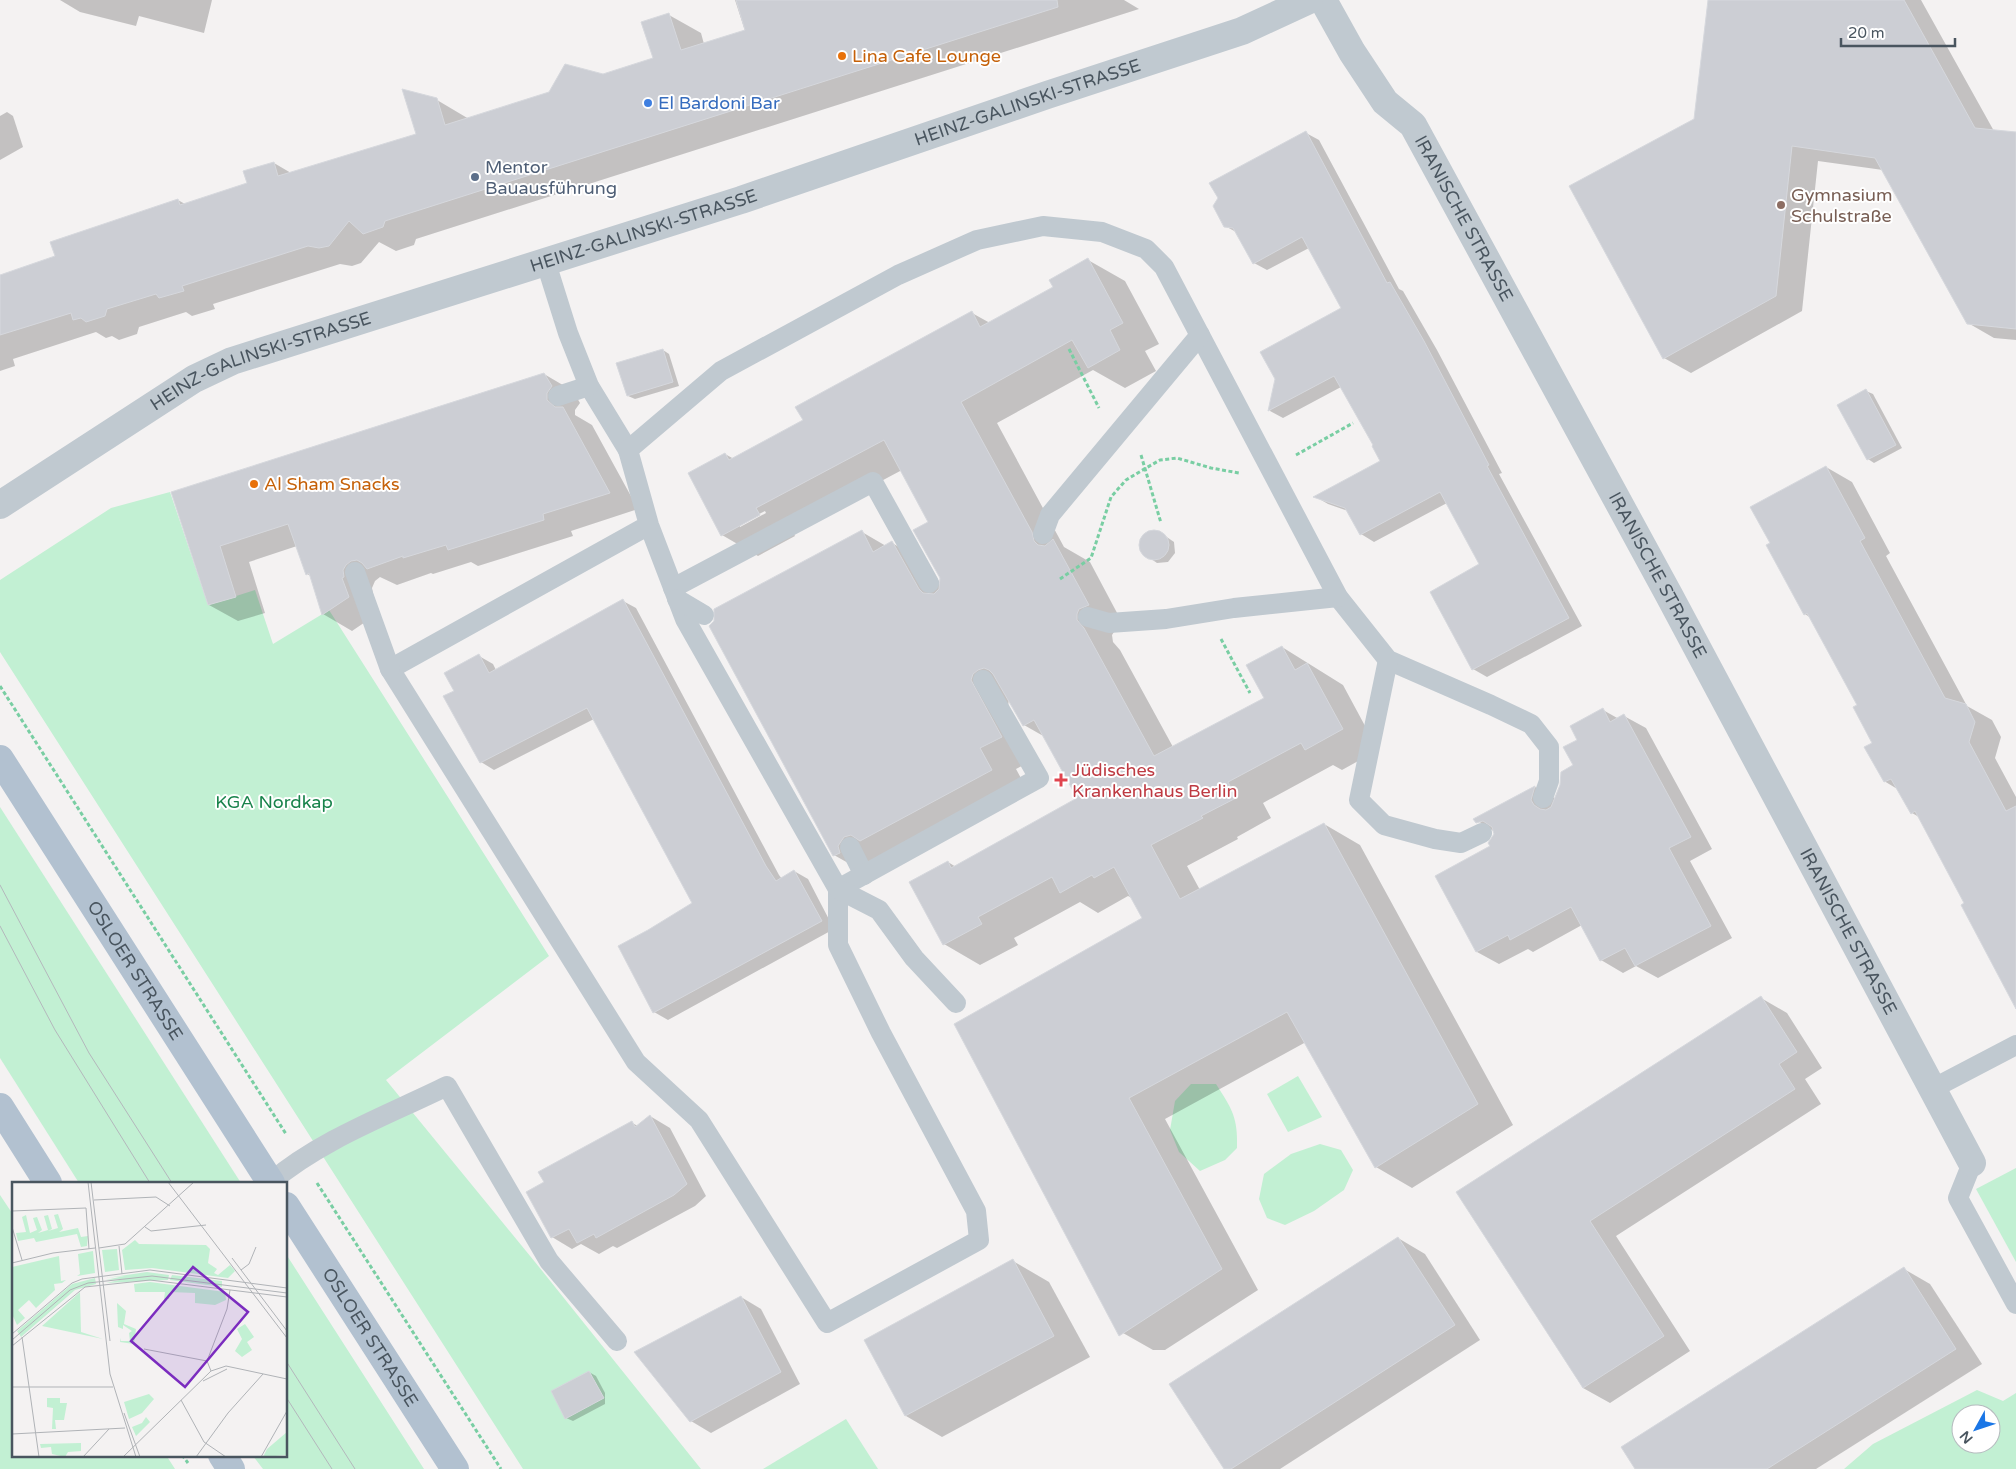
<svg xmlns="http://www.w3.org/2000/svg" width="2016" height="1469" viewBox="0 0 2016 1469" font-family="'Varela Round',sans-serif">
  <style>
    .green { fill: #c2f0d3; fill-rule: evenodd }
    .shadow { fill: #0003; fill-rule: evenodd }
    .building { fill: #ccced4; stroke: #d6d8dd }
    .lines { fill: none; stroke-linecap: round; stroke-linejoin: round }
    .path { stroke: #79cea3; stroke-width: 3; stroke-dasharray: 4 2.5; stroke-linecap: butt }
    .lane { stroke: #c0c9d0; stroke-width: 20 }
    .street { stroke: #c0c9d0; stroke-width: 28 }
    .primary { stroke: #b2c1d0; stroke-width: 28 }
    .tram { stroke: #b4b7bc; stroke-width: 1 }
    .food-dot { fill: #e8710a; stroke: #fff; stroke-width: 2 }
    .shop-dot { fill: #3f7fe0; stroke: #fff; stroke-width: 2 }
    .service-dot { fill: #5c6f8a; stroke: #fff; stroke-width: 2 }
    .education-dot { fill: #8d6e63; stroke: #fff; stroke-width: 2 }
    .health-dot { fill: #e0444e; stroke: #fff; stroke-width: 2 }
    .labels { text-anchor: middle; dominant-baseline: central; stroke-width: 4; stroke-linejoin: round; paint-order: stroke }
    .food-label { font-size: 18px; fill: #c56008; stroke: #fff; text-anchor: start }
    .shop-label { font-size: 18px; fill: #366cbe; stroke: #fff; text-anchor: start }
    .street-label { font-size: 18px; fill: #49555f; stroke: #fff }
    .service-label { font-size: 18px; fill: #4e5e75; stroke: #fff; text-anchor: start }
    .education-label { font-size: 18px; fill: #785e54; stroke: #fff; text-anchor: start }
    .health-label { font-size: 18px; fill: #be3a42; stroke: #fff; text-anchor: start }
    .park-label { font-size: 18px; fill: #18834b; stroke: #fff }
    .inset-road { fill: none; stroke: #b0b3b7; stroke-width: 1 }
    .view { fill: #7b2cbf; fill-opacity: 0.15; stroke: #7b2cbf; stroke-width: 2.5 }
    .inset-edge { fill: none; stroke: #49555f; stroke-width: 2.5 }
  </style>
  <rect width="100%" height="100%" fill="#f4f2f2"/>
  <g class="green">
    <path d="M170 492 208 605 255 590 273 644 329 610 549 956 386 1080 535 1262 701 1469H523L0 652V580L111 508Z"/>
    <path d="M0 807 241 1183H79L0 1058Z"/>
    <path d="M1298 1076 1322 1117 1288 1132 1267 1094Z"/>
    <path d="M1191 1084H1216C1232 1109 1238 1117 1237 1148L1225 1160 1200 1171 1179 1152 1170 1130 1175 1101Z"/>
    <path d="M1320 1144 1341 1150 1353 1170 1344 1190 1314 1211 1285 1225 1267 1218 1259 1199 1264 1174 1291 1154Z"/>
    <path d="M2016 1168V1262L1976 1189Z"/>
    <path d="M0 1195 14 1216V1455H166L175 1469H0Z"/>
    <path d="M286 1254 424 1469H263L253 1456 286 1455Z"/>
    <path d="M1977 1390 2003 1401 2016 1393V1469H1844L1873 1444ZM1961 1414H1991V1444H1961Z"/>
    <path d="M846 1419 878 1469H763Z"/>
  </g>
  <g class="shadow">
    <path d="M60 0H212L204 33 139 16 136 26 80 12Z"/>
    <path d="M735 0H1124L1139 9 416 239 414 245 396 251 379 242 361 263 352 266 340 264 213 304 215 309 192 316 186 312 139 327 137 334 119 340 112 336 106 338 96 332 13 359 15 366 0 371V276L56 257 178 200 185 204 248 184 274 163 291 173 418 135 437 100 469 119 654 59 669 15 701 33 704 44 745 31Z"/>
    <path d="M1726 0H1921L2014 167 2016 151V340L1994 338 1968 323 1883 170 1818 161 1802 311 1691 373 1664 358 1695 120Z"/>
    <path d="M7 112 13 116 23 147 0 160V116Z"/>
    <path d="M1306 133 1319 140 1399 289 1403 291 1437 350 1502 473 1499 474 1582 626 1487 677 1473 669 1432 592 1481 564 1447 503 1374 542 1361 534 1348 511 1328 504 1316 497 1381 462 1375 445 1341 387 1283 418 1270 411 1277 379 1343 309 1309 248 1267 270 1254 263 1238 233 1225 226Z"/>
    <path d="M1088 260 1125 281 1159 344 1145 351 1156 371 1125 388 1093 370 997 423 1064 547 1090 562 1124 626 1116 629 1112 635 1113 642 1120 650 1173 747 1266 699 1282 647 1343 685 1378 750 1342 770 1333 765 1263 803 1271 818 1237 837 1238 839 1187 866 1200 890 1324 824 1360 845 1513 1125 1412 1188 1376 1167 1306 1042 1165 1119 1258 1290 1165 1350H1153L1116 1329 956 1024 1144 918 1132 898 1128 896 1098 913 1080 902 1014 938 1018 945 980 965 944 944 948 862 956 867 1079 799 1045 737 1024 725 1009 698 1008 707 1037 758 1016 769 1028 791 871 876 834 855 862 532 886 546 892 543 929 564 942 587 930 522 902 470 791 529 795 536 758 556 722 535 725 454 734 459 805 421 972 313 990 323 1054 288ZM765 511 766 513 740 527V524Z"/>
    <path d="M663 350 669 354 679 386 635 399 628 396Z"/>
    <path d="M544 374 573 391 580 403 575 410V415L592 425 638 509 571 531 573 536 478 566 471 562 433 574 431 573 397 585 380 577 375 581 372 588 377 614 352 631 323 614 311 576 307 574 297 546 249 562 265 613 238 621 209 605 172 493Z"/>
    <path d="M1866 391 1873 394 1902 448 1874 463 1868 459Z"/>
    <path d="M1826 467 1852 482 1890 553 1886 556 1967 706 1992 720 2001 737 1995 758 2016 797V996L1919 817 1912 813 1899 790 1884 781 1874 744 1859 705 1811 618 1805 614 1771 544Z"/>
    <path d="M1158 531 1174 542 1175 553 1168 562 1157 563 1141 552 1140 541 1147 532Z"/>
    <path d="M623 601 636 608 779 875 782 879 794 871 808 879 834 929 668 1020 654 1012 648 931 694 904 594 719 494 770 481 762 456 692 479 656 493 664 496 670Z"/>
    <path d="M1603 710 1619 719 1624 716 1646 728 1712 849 1690 861 1732 938 1658 978 1636 966 1623 973 1601 960 1582 925 1533 952 1528 949 1499 964 1477 952 1436 876 1492 847 1495 832 1475 819 1535 787 1556 799 1575 766 1579 741Z"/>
    <path d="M1761 998 1787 1013 1822 1068 1805 1079 1821 1104 1616 1236 1690 1351 1610 1403 1583 1388 1458 1193Z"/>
    <path d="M650 1116 670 1128 706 1196 695 1206 617 1248 613 1246 599 1254 581 1244 572 1249 552 1237 546 1182 632 1123 638 1126Z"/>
    <path d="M1398 1238 1425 1254 1480 1340 1280 1469H1225Z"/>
    <path d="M1013 1261 1049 1282 1090 1357 942 1437 906 1416 865 1340Z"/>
    <path d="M1904 1269 1930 1284 1982 1364 1816 1469H1636Z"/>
    <path d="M741 1297 761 1309 800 1384 711 1433 691 1421 636 1353Z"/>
    <path d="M589 1372 596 1376 605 1393V1404L573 1421 566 1418Z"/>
  </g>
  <g class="building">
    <path d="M736 0H1057L1058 7 385 221 383 227 363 234 349 221 329 246 319 248 308 246 182 286 184 291 159 298 156 294 107 309 105 316 86 322 81 318 73 320 71 313 0 335V275L55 256 50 242 178 199 180 205 247 183 243 171 274 162 278 176 416 134 402 89 437 98 445 125 549 92 565 64 603 74 653 58 641 22 669 13 681 50 745 30Z"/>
    <path d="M1708 0H1904L1975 128 2016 132V329L1967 324 1875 158 1792 146 1776 296 1663 359 1569 186 1694 119Z"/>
    <path d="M1306 131 1387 283 1390 282 1424 341 1489 465 1487 466 1569 618 1472 670 1430 592 1479 564 1440 492 1360 535 1345 508 1313 497 1380 461 1372 446 1373 445 1334 376 1268 411 1275 379 1260 352 1341 308 1302 237 1253 264 1233 228 1224 227 1213 206 1218 198 1209 183Z"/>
    <path d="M1088 258 1123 323 1110 330 1120 350 1088 368 1072 340 961 402 1032 532 1034 541 1038 545 1045 546 1053 539 1089 605 1079 609 1077 614V620L1084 628 1154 756 1264 698 1246 665 1282 646 1295 670 1307 663 1343 729 1305 750 1301 743 1228 782 1236 798 1201 816 1203 818 1151 845 1180 899 1324 823 1478 1104 1375 1168 1287 1012 1129 1098 1222 1269 1119 1336 954 1024 1142 918 1114 867 1094 878 1092 875 1060 893 1052 877 978 917 982 924 943 945 909 882 948 861 951 868 1077 798 1034 720 1023 726 993 674 989 670 984 668 978 670 973 674 971 680 1002 737 980 748 992 770 860 841 851 835 844 837 838 846 840 853 833 856 709 626 714 621V609L862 530 873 552 892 541 919 589 923 593 934 594 939 589 940 578 913 530 928 522 884 440 756 508 760 515 721 536 688 473 725 453 729 460 803 420 795 407 972 311 980 327 1053 287 1049 280Z"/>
    <path d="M663 349 673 382 627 396 616 363Z"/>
    <path d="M544 373 552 386 547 393V400L555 407H563L610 493 543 514 544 520 448 550 446 545 403 558V556L367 569 362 563 357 560 351 561 346 565 343 570 344 577 342 578 349 597 322 615 309 573 306 575 288 524 220 546 236 597 208 605 171 492Z"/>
    <path d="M1866 389 1896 445 1867 460 1837 405Z"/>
    <path d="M1826 466 1865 538 1860 541 1945 698 1966 704 1975 722 1969 742 2006 811 2016 806V1009L1961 905 1964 903 1915 811 1911 814 1891 779 1884 782 1864 747 1872 743 1853 707 1857 705 1807 613 1804 615 1766 545 1770 543 1750 507Z"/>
    <circle cx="1154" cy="545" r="15"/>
    <path d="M623 599 766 866 776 881 794 870 822 921 653 1013 618 946 648 930 692 903 587 708 480 763 443 696 454 691 444 673 479 654 489 673Z"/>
    <path d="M1603 708 1610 722 1624 714 1691 837 1669 848 1711 926 1635 966 1625 948 1600 961 1571 907 1510 940 1508 935 1476 952 1435 876 1490 846 1488 843 1494 834 1492 827 1483 821 1476 823 1473 819 1535 786 1531 800 1534 805 1540 809 1546 810 1551 807 1560 785 1561 772 1573 765 1563 747 1577 740 1570 726Z"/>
    <path d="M1761 996 1797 1052 1779 1064 1795 1089 1590 1221 1664 1336 1583 1388 1456 1192Z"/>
    <path d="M650 1115 687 1184 674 1195 596 1238 594 1234 577 1243 569 1229 551 1238 526 1192 544 1182 538 1172 632 1121 635 1127Z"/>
    <path d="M1398 1237 1455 1325 1231 1469H1224L1169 1384Z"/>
    <path d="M1013 1259 1054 1336 905 1416 864 1340Z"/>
    <path d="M1904 1267 1956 1349 1767 1469H1635L1621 1447Z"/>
    <path d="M741 1296 781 1372 690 1422 634 1352Z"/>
    <path d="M589 1371 604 1398 565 1419 551 1391Z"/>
  </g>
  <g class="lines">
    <g class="path">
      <path d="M1069 349 1099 408"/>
      <path d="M1141 455 1161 523"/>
      <path d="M1296 455 1353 423"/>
      <path d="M1060 579 1091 558 1111 497 1126 480 1146 468 1160 460 1177 458 1211 468 1239 473"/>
      <path d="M1221 639 1250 693"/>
      <path d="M0 686 286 1134"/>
      <path d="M317 1183 501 1469"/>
      <path d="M182 1455 188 1463"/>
    </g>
    <g class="lane">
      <path d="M546 263 568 333 589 386 628 450"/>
      <path d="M558 396 589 386"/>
      <path d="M649 525 390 669 636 1062 699 1120 827 1323 979 1240 976 1211 881 1033 838 945V889L685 619 649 525 628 450 721 371 898 275 977 240 1043 226 1102 232 1146 249 1164 267 1338 597 1388 660 1491 705 1531 724 1549 747V781L1543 798"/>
      <path d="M1043 534 1050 515 1200 335"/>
      <path d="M355 572 390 669"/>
      <path d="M673 588 873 482 929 583"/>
      <path d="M677 599 704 615"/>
      <path d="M1088 617 1109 623 1166 619 1234 608 1338 597"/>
      <path d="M1388 660 1359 800 1384 825 1435 839 1461 843 1482 833"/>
      <path d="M850 847 864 875"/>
      <path d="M838 889 1039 778 983 680"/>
      <path d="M838 889 879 910 914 958 956 1003"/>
      <path d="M1932 1089 2016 1045"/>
      <path d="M1972 1163 1958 1198 2016 1304"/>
      <path d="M271 1182C320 1140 388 1115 447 1086L549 1261 617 1341"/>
    </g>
    <g class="street">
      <path id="s1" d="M1323 0 1352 52 1385 102 1413 125 1669 595 1972 1163"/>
      <path id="s2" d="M0 505 194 379 232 361 741 200 1047 95 1242 31 1309 0"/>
    </g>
    <g class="primary">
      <path id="s3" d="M0 759 271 1183"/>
      <path d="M0 1107 48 1183"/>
      <path id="s4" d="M286 1206 455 1469"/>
      <path d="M222 1455 231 1469"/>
    </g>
    <g class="tram">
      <path d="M0 885 89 1053 172 1183"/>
      <path d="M0 926 55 1030 150 1183"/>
      <path d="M286 1361 355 1469"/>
      <path d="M286 1397 332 1469"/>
    </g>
  </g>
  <g class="food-dot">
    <circle cx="842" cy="56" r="5"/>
    <circle cx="254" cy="484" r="5"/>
  </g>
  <circle class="shop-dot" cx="648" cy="103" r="5"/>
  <circle class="service-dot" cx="475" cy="177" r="5"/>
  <circle class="education-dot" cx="1781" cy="205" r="5"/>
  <path class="health-dot" d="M1058.5 772.5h5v5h5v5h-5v5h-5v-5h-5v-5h5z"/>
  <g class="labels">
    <g class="food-label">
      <text x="852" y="56">Lina Cafe Lounge</text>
      <text x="264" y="484">Al Sham Snacks</text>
    </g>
    <g class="shop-label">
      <text x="658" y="103">El Bardoni Bar</text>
    </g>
    <g class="street-label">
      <text stroke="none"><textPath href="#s2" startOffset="1110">HEINZ-GALINSKI-STRASSE</textPath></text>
      <text stroke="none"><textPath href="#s1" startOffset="262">IRANISCHE STRASSE</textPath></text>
      <text stroke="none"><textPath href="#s2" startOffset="705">HEINZ-GALINSKI-STRASSE</textPath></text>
      <text stroke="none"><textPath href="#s2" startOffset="300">HEINZ-GALINSKI-STRASSE</textPath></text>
      <text stroke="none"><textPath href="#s1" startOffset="668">IRANISCHE STRASSE</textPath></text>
      <text stroke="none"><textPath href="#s1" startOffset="1072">IRANISCHE STRASSE</textPath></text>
      <text stroke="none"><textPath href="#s3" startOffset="251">OSLOER STRASSE</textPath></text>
      <text stroke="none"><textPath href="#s4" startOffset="156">OSLOER STRASSE</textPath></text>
    </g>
    <g class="service-label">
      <text x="485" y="167">Mentor<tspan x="485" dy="21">Bauausführung</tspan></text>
    </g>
    <g class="education-label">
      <text x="1791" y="195">Gymnasium<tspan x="1791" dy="21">Schulstraße</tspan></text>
    </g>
    <g class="health-label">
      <text x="1072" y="770">Jüdisches<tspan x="1072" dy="21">Krankenhaus Berlin</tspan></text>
    </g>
    <g class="park-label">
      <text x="274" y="802">KGA Nordkap</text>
    </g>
  </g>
  <g transform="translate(12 1182)">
    <rect width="275" height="275" fill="#f4f2f2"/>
    <path d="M46 32 51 47 47 50 66 46 69 55 76 54 75 64 69 65 65 52 24 60 22 56 6 59 4 51 14 50 10 35 14 33 18 51 25 48 21 36 25 35 30 48 26 51 36 48 32 34 36 33 40 47 36 49 46 46 42 33ZM123 58 127 62 194 63 198 67 196 81 205 87 202 91 206 93 218 83 223 89 216 96 140 86 113 88 110 68ZM105 67 107 88 93 90 90 68ZM81 69 83 91 65 94 68 92 66 72ZM47 74 49 99 54 98 50 101 42 102 43 108 24 126 17 118 6 128 13 136 5 143 0 132V85ZM135 90 157 93 156 98 94 101 112 97 94 98 112 94 94 96ZM160 93 210 99V105L158 98ZM83 96 84 102 63 108 9 155 5 149 60 102ZM138 100 213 110 214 118 203 123 183 121V111L158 110 157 117H152L153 110H123L122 102ZM68 110 69 150 91 157 30 144ZM105 121 114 129 112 142 124 147 122 162 108 160 109 156V159H118L117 151 120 149 111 143V147L106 145ZM233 142 242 155 235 160 240 168 230 175 223 169 230 157 225 147ZM137 212 142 217 130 231 117 237 112 220ZM35 216H48V221H55L52 238H43L44 247H40L41 226 35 225ZM134 235 138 240 124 254 120 245 130 241ZM275 250V273L251 275 255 267ZM69 261V269L56 270 53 275 40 272 39 265 29 266 28 262Z" fill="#c2f0d3"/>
    <path class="inset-road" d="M76 0 98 192 124 275M79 0 98 159M156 0 275 156M82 18 144 15 158 24M0 29 74 26 77 67M0 45 10 78M133 45 139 49 194 43M107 64 110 92M87 66 113 62 182 0M220 76 275 149M0 81 41 71 83 66M229 88 237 82 244 65M0 152 60 101 70 97 138 88 275 106M10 155 27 275M0 158 58 108 76 101 140 94 275 111M0 164 73 105 138 98 275 115M132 167 195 179M199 189 195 179 215 127 218 108M191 199 215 187M0 205H101M169 218 192 260 214 275M112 231 128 275M0 252 113 246M71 275 97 247M111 275 199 189 214 184 275 197M184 275 216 231 251 192M249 275 275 229"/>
    <path class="view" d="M181 85 236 130 173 205 119 159Z"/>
    <rect width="275" height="275" class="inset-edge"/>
  </g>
  <g transform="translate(1976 1429) rotate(230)"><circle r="24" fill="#ffffff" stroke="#b6bbbf"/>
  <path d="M0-4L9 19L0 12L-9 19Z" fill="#1a76e6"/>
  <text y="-8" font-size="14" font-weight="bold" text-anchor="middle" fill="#49555f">N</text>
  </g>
  <path d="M1841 38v8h114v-8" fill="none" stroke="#49555f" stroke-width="2.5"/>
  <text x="1848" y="38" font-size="15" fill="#49555f" stroke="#ffffff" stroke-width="4" paint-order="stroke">20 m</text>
</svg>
